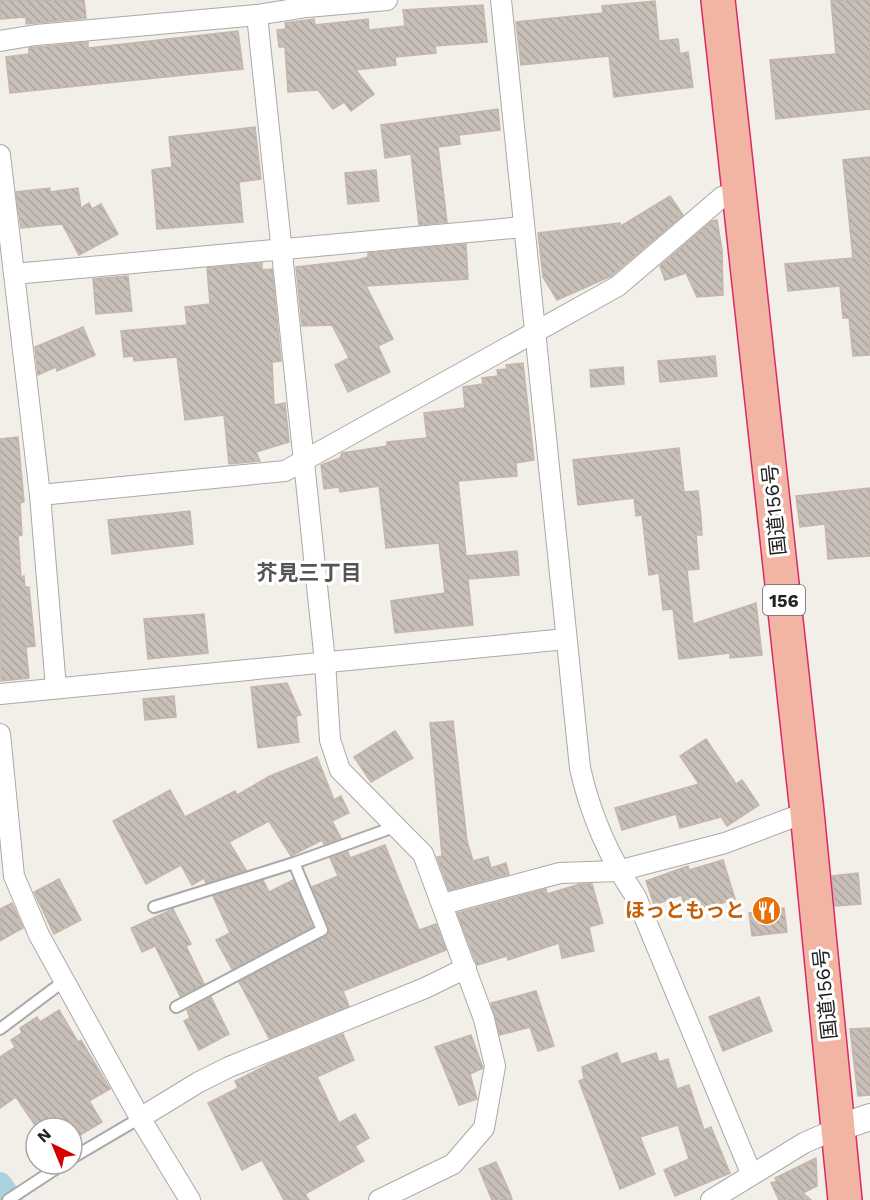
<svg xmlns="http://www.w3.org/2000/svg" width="870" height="1200" viewBox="0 0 870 1200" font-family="'Work Sans','Noto Sans JP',sans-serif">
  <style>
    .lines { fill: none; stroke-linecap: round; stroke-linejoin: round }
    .canal { stroke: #aad3df; stroke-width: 24 }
    .building { fill: url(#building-back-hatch); stroke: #c4b6ab; stroke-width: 1.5 }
    .service-casing { stroke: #a9a9a9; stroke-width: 14 }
    .minor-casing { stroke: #a9a9a9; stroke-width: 22 }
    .tertiary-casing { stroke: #a9a9a9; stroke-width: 28 }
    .trunk-casing { stroke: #dc2a67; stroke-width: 36 }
    .service { stroke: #fff; stroke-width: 10 }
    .minor { stroke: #fff; stroke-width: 20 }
    .tertiary { stroke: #fff; stroke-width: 26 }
    .trunk { stroke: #f2b4a3; stroke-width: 33 }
    .labels { text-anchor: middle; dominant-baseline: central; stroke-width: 6; stroke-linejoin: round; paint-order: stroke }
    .shield { fill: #fff; stroke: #646464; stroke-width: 1.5 }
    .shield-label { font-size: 18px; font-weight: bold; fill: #222 }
    .street-label { font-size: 20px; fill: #222; stroke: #fff }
    .food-label { font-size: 20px; font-weight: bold; fill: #c56008; stroke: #fff; text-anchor: end }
    .neighbourhood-label { font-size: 21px; font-weight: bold; fill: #555; stroke: #fff }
  </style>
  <defs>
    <pattern id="building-back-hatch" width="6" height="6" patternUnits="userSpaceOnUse" patternTransform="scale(1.5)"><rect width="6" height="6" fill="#c7bfb8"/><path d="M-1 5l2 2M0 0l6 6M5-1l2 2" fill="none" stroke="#aba49e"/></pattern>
  </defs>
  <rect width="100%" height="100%" fill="#f2efe9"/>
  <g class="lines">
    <path class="canal" d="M0 1184 11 1200"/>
  </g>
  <g class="building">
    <path d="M0 0H84L86 18 26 24V17L0 19Z"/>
    <path d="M831 0H870V109L776 119 770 60 836 54Z"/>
    <path d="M655 1 659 41 678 39 680 54 688 52 693 87 614 97 609 56 521 65 516 22 603 13 602 6Z"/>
    <path d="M483 5 487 42 435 46 436 53 395 57 396 65 356 70 374 94 351 111 344 102 333 109 318 90 288 92 285 47H279L277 30 286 29 285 23 314 19 315 25 368 19 369 30 405 26 403 10Z"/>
    <path d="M238 31 243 69 10 93 6 57 29 54V48L88 42V48Z"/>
    <path d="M498 109 500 130 459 135 460 144 438 147 447 222 419 225 411 154 385 158 381 125Z"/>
    <path d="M255 127 261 179 239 182 243 222 157 229 152 170 172 167 169 137Z"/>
    <path d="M870 157V355L853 356 849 318H843L840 286 788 291 785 264 853 258 843 160Z"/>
    <path d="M376 170 379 201 348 204 345 173Z"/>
    <path d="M50 188V192L78 188 81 208 89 203 92 209 101 204 118 234 79 255 62 224 21 228 16 192Z"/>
    <path d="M670 196 683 215 611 276 557 300 543 277 538 233 620 223 621 226Z"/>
    <path d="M717 220 722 250 723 295 697 297 686 273 665 280 660 266 712 221Z"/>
    <path d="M466 244 468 279 366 286 393 339 378 346 390 372 348 392 335 365 349 358 332 325 302 326 296 267 357 260 368 257V253Z"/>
    <path d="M262 263V270L272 269 281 361 272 362 274 405 285 403 289 442 256 452 260 461 229 464 224 415 185 420 177 357 134 361 133 356 124 357 121 331 187 325 185 307 210 304 207 268Z"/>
    <path d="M128 276 132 311 96 314 93 279Z"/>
    <path d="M83 327 95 355 57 371 56 367 38 375 35 347Z"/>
    <path d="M715 356 717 376 660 382 658 361Z"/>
    <path d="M523 363 534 460 516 463 517 476 458 481 466 556 517 551 519 575 468 579 473 625 395 633 391 601 445 593 439 543 386 548 379 486 340 492 339 487 324 489 321 465 340 458 342 453 387 446V442L427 438 424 413 465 408 463 387 483 384 482 378 498 376 497 370 507 369 506 365Z"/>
    <path d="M623 367 624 384 591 387 590 370Z"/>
    <path d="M18 437 24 502 20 503 22 535 18 536 21 577 24 576 25 587H29L35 646 26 647 29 678 1 681 0 439Z"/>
    <path d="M679 448 684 492 698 491 701 517 702 535H696L699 569 687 570 693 624 756 603 762 655 730 658V653L679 659 673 609 663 610 659 573 649 575 642 515 636 516 634 498 578 505 573 460Z"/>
    <path d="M870 488V556L828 559 825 524 800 527 796 496Z"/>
    <path d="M190 511 193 544 112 554 108 520Z"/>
    <path d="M204 614 208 653 148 659 144 619Z"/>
    <path d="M287 683 301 715 296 716 299 742 258 748 251 687Z"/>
    <path d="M174 696 176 717 145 720 143 699Z"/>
    <path d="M453 721 467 841 473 861 488 857 491 868 506 863 509 874 449 890 437 857 442 856 430 723Z"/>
    <path d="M395 731 413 758 371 782 354 757Z"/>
    <path d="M706 739 736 784 742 780 759 805 727 826 721 817 680 828 676 814 622 830 615 808 699 784 680 756Z"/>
    <path d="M317 757 334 800 341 796 349 813 332 821 341 838 324 844 322 840 291 856 269 821 229 842 246 870 206 883 204 878 192 885 181 865 146 884 113 821 170 790 185 817 235 791 237 795 270 776Z"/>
    <path d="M385 845 419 930 436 924 446 950 343 991 349 1006 269 1038 239 982 328 935 329 927 312 887 338 876 330 858 348 852 350 858Z"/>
    <path d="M723 860 735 899 688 914 681 895 654 905 646 881 688 866 689 870Z"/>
    <path d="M858 873 861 904 835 906 832 876Z"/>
    <path d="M59 879 81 920 54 934 34 892Z"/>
    <path d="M263 880 269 892 293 880 312 927 232 969 216 940 230 933 213 896Z"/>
    <path d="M580 884H592L603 923 589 927 594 951 562 958 559 943 508 960 507 956 477 965 457 913 546 889 547 894Z"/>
    <path d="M12 903 23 928 0 941V909Z"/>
    <path d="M784 908 787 932 752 936 749 913Z"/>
    <path d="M173 909 191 944 186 946 204 984 180 996 155 946 142 952 131 928Z"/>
    <path d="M536 991 554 1046 538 1051 530 1027 500 1035 491 1003Z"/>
    <path d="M211 997 229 1034 199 1050 184 1021 190 1018 187 1010Z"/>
    <path d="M759 997 772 1031 723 1051 709 1017Z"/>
    <path d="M59 1010 78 1042 81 1040 110 1089 89 1101 102 1122 72 1140V1128H37L16 1097 0 1108V1057L15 1047 11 1040 22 1033 20 1028 37 1017 40 1022Z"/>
    <path d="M870 1028V1095L858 1096 850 1029Z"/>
    <path d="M343 1034 354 1060 317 1077 339 1123 355 1114 369 1138 355 1146 364 1161 305 1194 309 1200H284L262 1160 242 1170 208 1103 238 1088 235 1081 273 1062Z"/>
    <path d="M471 1035 483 1068 470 1074 477 1099 459 1105 435 1047Z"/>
    <path d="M617 1053 621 1064 656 1053 659 1062 668 1059 677 1089 689 1085 704 1130 711 1127 730 1173 675 1196 664 1170 689 1159 678 1125 640 1137 655 1174 620 1189 579 1081 584 1079 582 1067Z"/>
    <path d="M816 1158 817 1186 803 1193 811 1200H779L771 1183 777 1181 775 1178Z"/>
    <path d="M496 1162 510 1193 512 1200H492L479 1169Z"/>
  </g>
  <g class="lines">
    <defs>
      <g id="service">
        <path d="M154 907 294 863 397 826"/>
        <path d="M176 1007 322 930 294 863"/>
        <path d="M0 1029 64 981"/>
        <path d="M72 1158 140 1118"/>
        <path d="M8 1200 63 1164"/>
      </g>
      <g id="minor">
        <path d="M501 0 580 768C590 813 610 859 636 897L751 1173"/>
        <path d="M257 15 325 662 330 740 340 770 423 854 484 1019 495 1066 484 1128 453 1164 379 1200"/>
        <path d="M0 41 36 35 257 15 307 7 387 0"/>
        <path d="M0 155 40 495 56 688"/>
        <path d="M14 274 523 227"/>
        <path d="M40 495 285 471 618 286 722 197 739 190"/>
        <path d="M0 694 566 639"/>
        <path d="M0 734 14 876 39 935 140 1118 190 1200"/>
        <path d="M443 904 560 873 618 871 725 843 807 812"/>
        <path d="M140 1118 199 1082 229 1067 425 988 466 968"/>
        <path d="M711 1200 804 1143 838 1128"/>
      </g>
      <path id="tertiary" d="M838 1128 870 1117"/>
      <path id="trunk" d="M718 0 807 812 845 1200"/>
    </defs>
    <use href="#service" class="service-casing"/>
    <use href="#minor" class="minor-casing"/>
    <use href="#tertiary" class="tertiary-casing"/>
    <use href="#trunk" class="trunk-casing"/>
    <use href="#service" class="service"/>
    <use href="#minor" class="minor"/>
    <use href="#tertiary" class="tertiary"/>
    <use href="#trunk" class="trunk"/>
  </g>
  <defs>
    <symbol id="restaurant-disc" viewBox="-11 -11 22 22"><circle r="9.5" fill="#e8710a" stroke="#fff"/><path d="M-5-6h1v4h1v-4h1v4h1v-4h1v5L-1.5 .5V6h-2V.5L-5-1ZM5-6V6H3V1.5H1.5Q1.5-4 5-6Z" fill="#fff"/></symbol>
  </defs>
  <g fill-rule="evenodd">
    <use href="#restaurant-disc" x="750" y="894" width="33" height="33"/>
  </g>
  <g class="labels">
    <rect class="shield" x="763" y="585" width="42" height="30" rx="4.5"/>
    <g class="shield-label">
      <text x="784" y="600">156</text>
    </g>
    <g class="street-label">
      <text transform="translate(774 510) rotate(-96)">国道156号</text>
      <text transform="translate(825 994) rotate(-96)">国道156号</text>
    </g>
    <g class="food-label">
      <text x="745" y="910">ほっともっと</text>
    </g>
    <g class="neighbourhood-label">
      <text x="309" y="572">芥見三丁目</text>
    </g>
  </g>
  <g transform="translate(54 1146) rotate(317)"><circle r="28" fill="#ffffff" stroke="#a7a7a7" stroke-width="1.5"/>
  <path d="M0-4.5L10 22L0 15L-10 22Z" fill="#d40000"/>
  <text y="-9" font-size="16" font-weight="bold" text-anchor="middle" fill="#222222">N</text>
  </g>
</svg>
